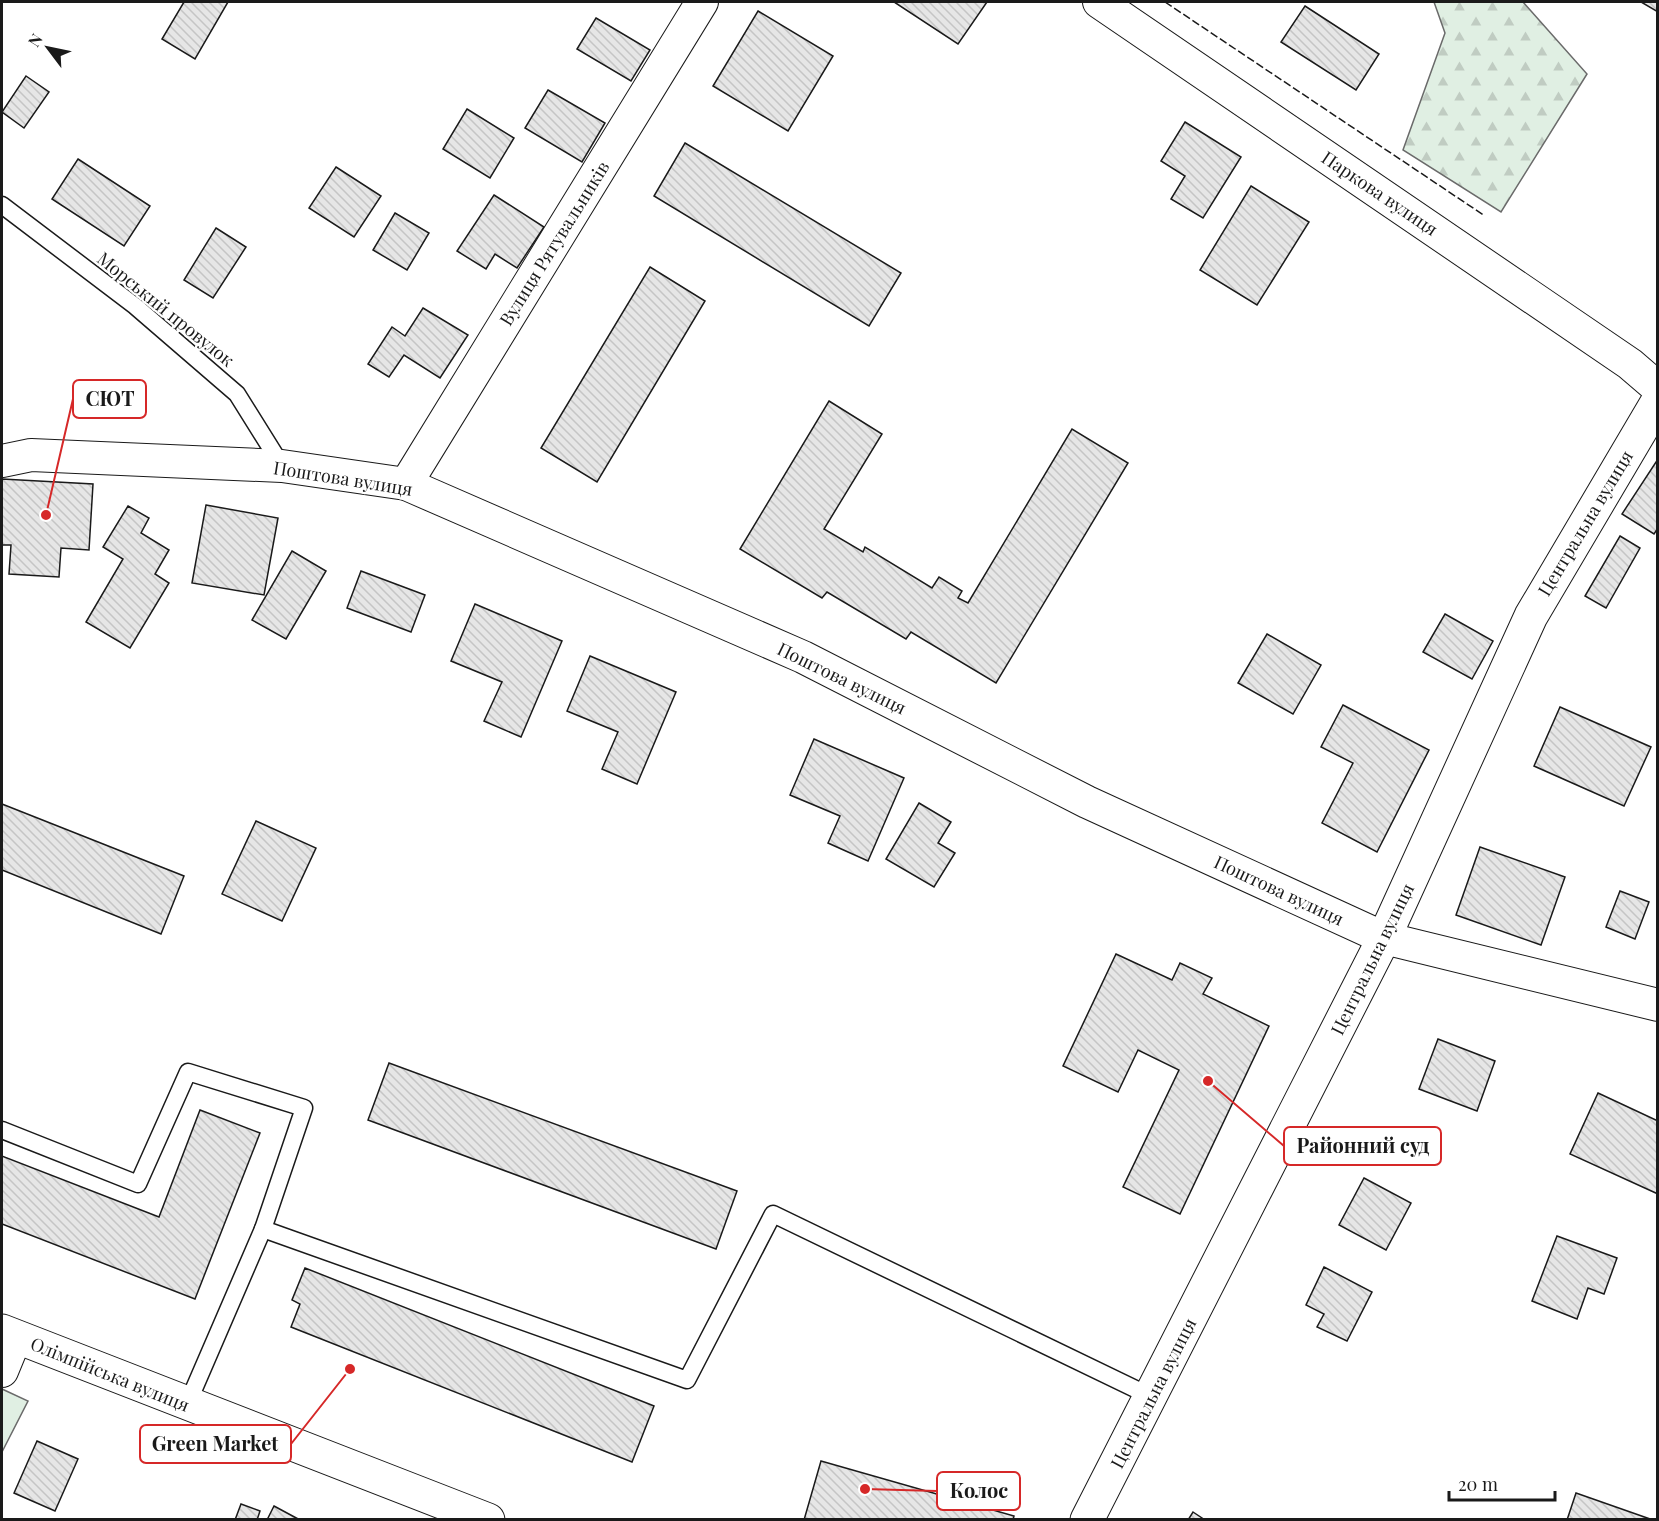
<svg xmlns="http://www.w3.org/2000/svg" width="1659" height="1521" viewBox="0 0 1659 1521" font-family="'Playfair Display',serif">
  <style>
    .green { fill: #e0efe3; stroke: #6a6a6a; stroke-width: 1.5 }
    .forest { fill: url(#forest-firs); stroke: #6a6a6a; stroke-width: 1.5 }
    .building { fill: url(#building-back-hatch); stroke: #1a1a1a; stroke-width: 1.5 }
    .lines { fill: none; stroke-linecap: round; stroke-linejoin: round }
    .lane-casing { stroke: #1a1a1a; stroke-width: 19 }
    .street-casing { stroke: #1a1a1a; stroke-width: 34 }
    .secondary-casing { stroke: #1a1a1a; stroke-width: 35 }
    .lane { stroke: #fff; stroke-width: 16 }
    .street { stroke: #fff; stroke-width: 32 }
    .secondary { stroke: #fff; stroke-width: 33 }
    .fence { stroke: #1a1a1a; stroke-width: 1.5; stroke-dasharray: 8 3; stroke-linecap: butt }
    .labels { text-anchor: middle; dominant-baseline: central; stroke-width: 4.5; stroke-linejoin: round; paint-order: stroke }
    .street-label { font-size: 18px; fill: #1a1a1a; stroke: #fff }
    .leader { fill: none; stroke: #d62828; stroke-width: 2 }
    .callout-dot { fill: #d62828; stroke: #fff; stroke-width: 2 }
    .callout { fill: #fff; stroke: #d62828; stroke-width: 2 }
    .callout-label { font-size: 20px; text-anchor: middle; font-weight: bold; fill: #1a1a1a }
  </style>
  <defs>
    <pattern id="forest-firs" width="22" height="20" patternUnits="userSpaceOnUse" patternTransform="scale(1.5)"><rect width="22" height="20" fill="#e0efe3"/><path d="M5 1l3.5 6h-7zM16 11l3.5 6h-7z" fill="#c0ccc2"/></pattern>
    <pattern id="building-back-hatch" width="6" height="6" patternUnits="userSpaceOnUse" patternTransform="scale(1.5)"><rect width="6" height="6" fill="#e6e6e6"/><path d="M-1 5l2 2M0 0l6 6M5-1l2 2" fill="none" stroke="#c5c5c5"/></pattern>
  </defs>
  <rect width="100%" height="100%" fill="#fff"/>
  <path class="green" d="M2 1389 28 1401 2 1452Z"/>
  <path class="forest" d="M1434 2H1523L1587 74 1501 212 1403 150 1445 33Z"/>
  <g class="building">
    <path d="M184 2H228L195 59 162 39Z"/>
    <path d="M894 2H987L958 44Z"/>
    <path d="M1641 2H1658V12Z"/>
    <path d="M1305 6 1379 54 1356 90 1281 42Z"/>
    <path d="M758 11 833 56 788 131 713 86Z"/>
    <path d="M596 18 650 50 631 81 577 49Z"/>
    <path d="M26 76 49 92 24 128 2 112Z"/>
    <path d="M548 90 605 123 582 162 525 128Z"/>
    <path d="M467 109 514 138 490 178 443 149Z"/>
    <path d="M1185 122 1241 157 1203 218 1171 199 1185 176 1161 161Z"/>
    <path d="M685 143 901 273 869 326 654 196Z"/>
    <path d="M78 159 150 206 124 246 52 199Z"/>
    <path d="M336 167 381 196 354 237 309 208Z"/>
    <path d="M1251 186 1309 222 1257 305 1200 270Z"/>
    <path d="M494 195 544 227 517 268 495 254 486 269 457 251Z"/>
    <path d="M395 213 429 233 407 270 373 250Z"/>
    <path d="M216 228 246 247 213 298 184 280Z"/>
    <path d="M650 267 705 301 597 482 541 448Z"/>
    <path d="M423 308 468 335 440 378 404 355 389 377 368 364 392 327 405 336Z"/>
    <path d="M829 401 882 434 824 529 863 552 865 547 932 588 939 577 962 591 958 598 968 603 1072 429 1128 463 996 683 911 632 906 639 827 592 822 598 740 549Z"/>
    <path d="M1658 459V528L1654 534 1622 514Z"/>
    <path d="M2 479 93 484 89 550 61 548 59 577 9 574 11 545H2Z"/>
    <path d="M206 505 278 518 264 595 192 583Z"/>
    <path d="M128 506 149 518 141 533 169 550 155 574 169 583 130 648 86 622 123 559 103 547Z"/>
    <path d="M1620 536 1640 548 1606 608 1585 596Z"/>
    <path d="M292 551 326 571 286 639 252 620Z"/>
    <path d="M361 571 425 595 411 632 347 608Z"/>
    <path d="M475 604 562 641 521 737 484 721 502 682 451 661Z"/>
    <path d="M1445 614 1493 641 1472 679 1423 652Z"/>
    <path d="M1267 634 1321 665 1293 714 1238 683Z"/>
    <path d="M590 656 676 692 637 784 602 769 618 732 567 711Z"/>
    <path d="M1343 705 1429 750 1377 852 1322 823 1353 763 1321 747Z"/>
    <path d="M1560 707 1651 747 1624 806 1534 766Z"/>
    <path d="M814 739 904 778 868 861 828 843 840 816 790 795Z"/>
    <path d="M919 803 951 822 938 843 955 853 934 887 886 859Z"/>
    <path d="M2 804 184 876 161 934 2 870Z"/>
    <path d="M256 821 316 848 282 921 222 894Z"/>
    <path d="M1480 847 1565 877 1541 945 1456 915Z"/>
    <path d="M1620 891 1649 902 1635 939 1606 927Z"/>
    <path d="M1116 954 1172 980 1180 963 1212 978 1203 994 1269 1026 1180 1214 1123 1187 1179 1070 1138 1050 1118 1092 1063 1066Z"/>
    <path d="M1438 1039 1495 1061 1477 1111 1419 1089Z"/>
    <path d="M389 1063 737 1191 716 1249 368 1120Z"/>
    <path d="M1598 1093 1658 1121V1194L1570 1154Z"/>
    <path d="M200 1110 260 1133 195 1299 2 1224V1156L159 1217Z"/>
    <path d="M1364 1178 1411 1203 1386 1250 1339 1225Z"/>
    <path d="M1557 1236 1617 1258 1604 1294 1588 1288 1577 1319 1532 1301Z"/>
    <path d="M1324 1267 1372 1292 1347 1341 1317 1327 1324 1314 1306 1305Z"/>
    <path d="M305 1268 654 1406 632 1462 291 1327 300 1304 292 1300Z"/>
    <path d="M37 1441 78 1459 55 1511 14 1493Z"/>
    <path d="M821 1461 1014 1516 1013 1520H804Z"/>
    <path d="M1576 1493 1653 1520H1567Z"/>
    <path d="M241 1504 260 1511 257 1520H235Z"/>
    <path d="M274 1506 300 1520H267Z"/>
    <path d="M1193 1512 1205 1520H1188Z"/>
  </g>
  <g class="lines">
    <defs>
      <g id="lane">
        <path d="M2 205 135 306 237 394 282 466"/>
        <path d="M2 1130 138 1184 188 1072 304 1108 263 1229 187 1405"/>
        <path d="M263 1229 687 1380 773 1214 1152 1397"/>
      </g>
      <g id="street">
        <path d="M1099 2 1630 364 1658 388"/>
        <path d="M2 461 31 455 282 466 406 484 803 657 1087 802 1384 938 1658 1005"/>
        <path d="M406 484 702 2"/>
        <path d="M2 1371 16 1337"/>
      </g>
      <g id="secondary">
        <path d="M2 1331 488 1520"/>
        <path d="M1087 1520 1384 938 1531 616 1658 401"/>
      </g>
    </defs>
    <use href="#lane" class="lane-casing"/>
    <use href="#street" class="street-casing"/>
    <use href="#secondary" class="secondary-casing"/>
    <use href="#lane" class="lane"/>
    <use href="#street" class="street"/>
    <use href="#secondary" class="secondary"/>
    <path class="fence" d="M1165 2 1485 216"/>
  </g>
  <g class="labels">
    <g class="street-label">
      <text transform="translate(1380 193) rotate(34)">Паркова вулиця</text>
      <text transform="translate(554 243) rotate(-58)">Вулиця Рятувальників</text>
      <text transform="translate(166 309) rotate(39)">Морський провулок</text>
      <text transform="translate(343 478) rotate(9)">Поштова вулиця</text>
      <text transform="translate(1585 523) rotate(-59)">Центральна вулиця</text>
      <text transform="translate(842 678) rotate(26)">Поштова вулиця</text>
      <text transform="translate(1279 890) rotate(25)">Поштова вулиця</text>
      <text transform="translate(1372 959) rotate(-64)">Центральна вулиця</text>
      <text transform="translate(110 1374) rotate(22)">Олімпійська вулиця</text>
      <text transform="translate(1153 1393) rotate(-63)">Центральна вулиця</text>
    </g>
  </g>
  <path class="leader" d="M46 515L73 399M1208 1081L1284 1146M350 1369L291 1444M865 1489L937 1491"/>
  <g class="callout-dot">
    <circle cx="46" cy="515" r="6"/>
    <circle cx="1208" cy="1081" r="6"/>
    <circle cx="350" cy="1369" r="6"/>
    <circle cx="865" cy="1489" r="6"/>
  </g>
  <g class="callout">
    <rect x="73" y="380" width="73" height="38" rx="6"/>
    <rect x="1284" y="1127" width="157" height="38" rx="6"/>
    <rect x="140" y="1425" width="151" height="38" rx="6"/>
    <rect x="937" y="1472" width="83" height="38" rx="6"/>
  </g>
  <g class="callout-label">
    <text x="110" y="406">СЮТ</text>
    <text x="1363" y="1153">Районний суд</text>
    <text x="215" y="1451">Green Market</text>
    <text x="979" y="1498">Колос</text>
  </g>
  <rect width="1659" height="1521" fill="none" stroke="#1a1a1a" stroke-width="6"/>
  <g transform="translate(48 48) rotate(302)" stroke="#ffffff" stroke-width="4.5" paint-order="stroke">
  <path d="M0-4.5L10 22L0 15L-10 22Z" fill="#1a1a1a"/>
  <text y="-9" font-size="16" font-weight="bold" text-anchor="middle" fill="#1a1a1a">N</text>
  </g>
  <path d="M1449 1491v9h106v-9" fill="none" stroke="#1a1a1a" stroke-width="3"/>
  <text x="1458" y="1491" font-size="18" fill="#1a1a1a" stroke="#ffffff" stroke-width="4.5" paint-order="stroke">20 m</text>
</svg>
